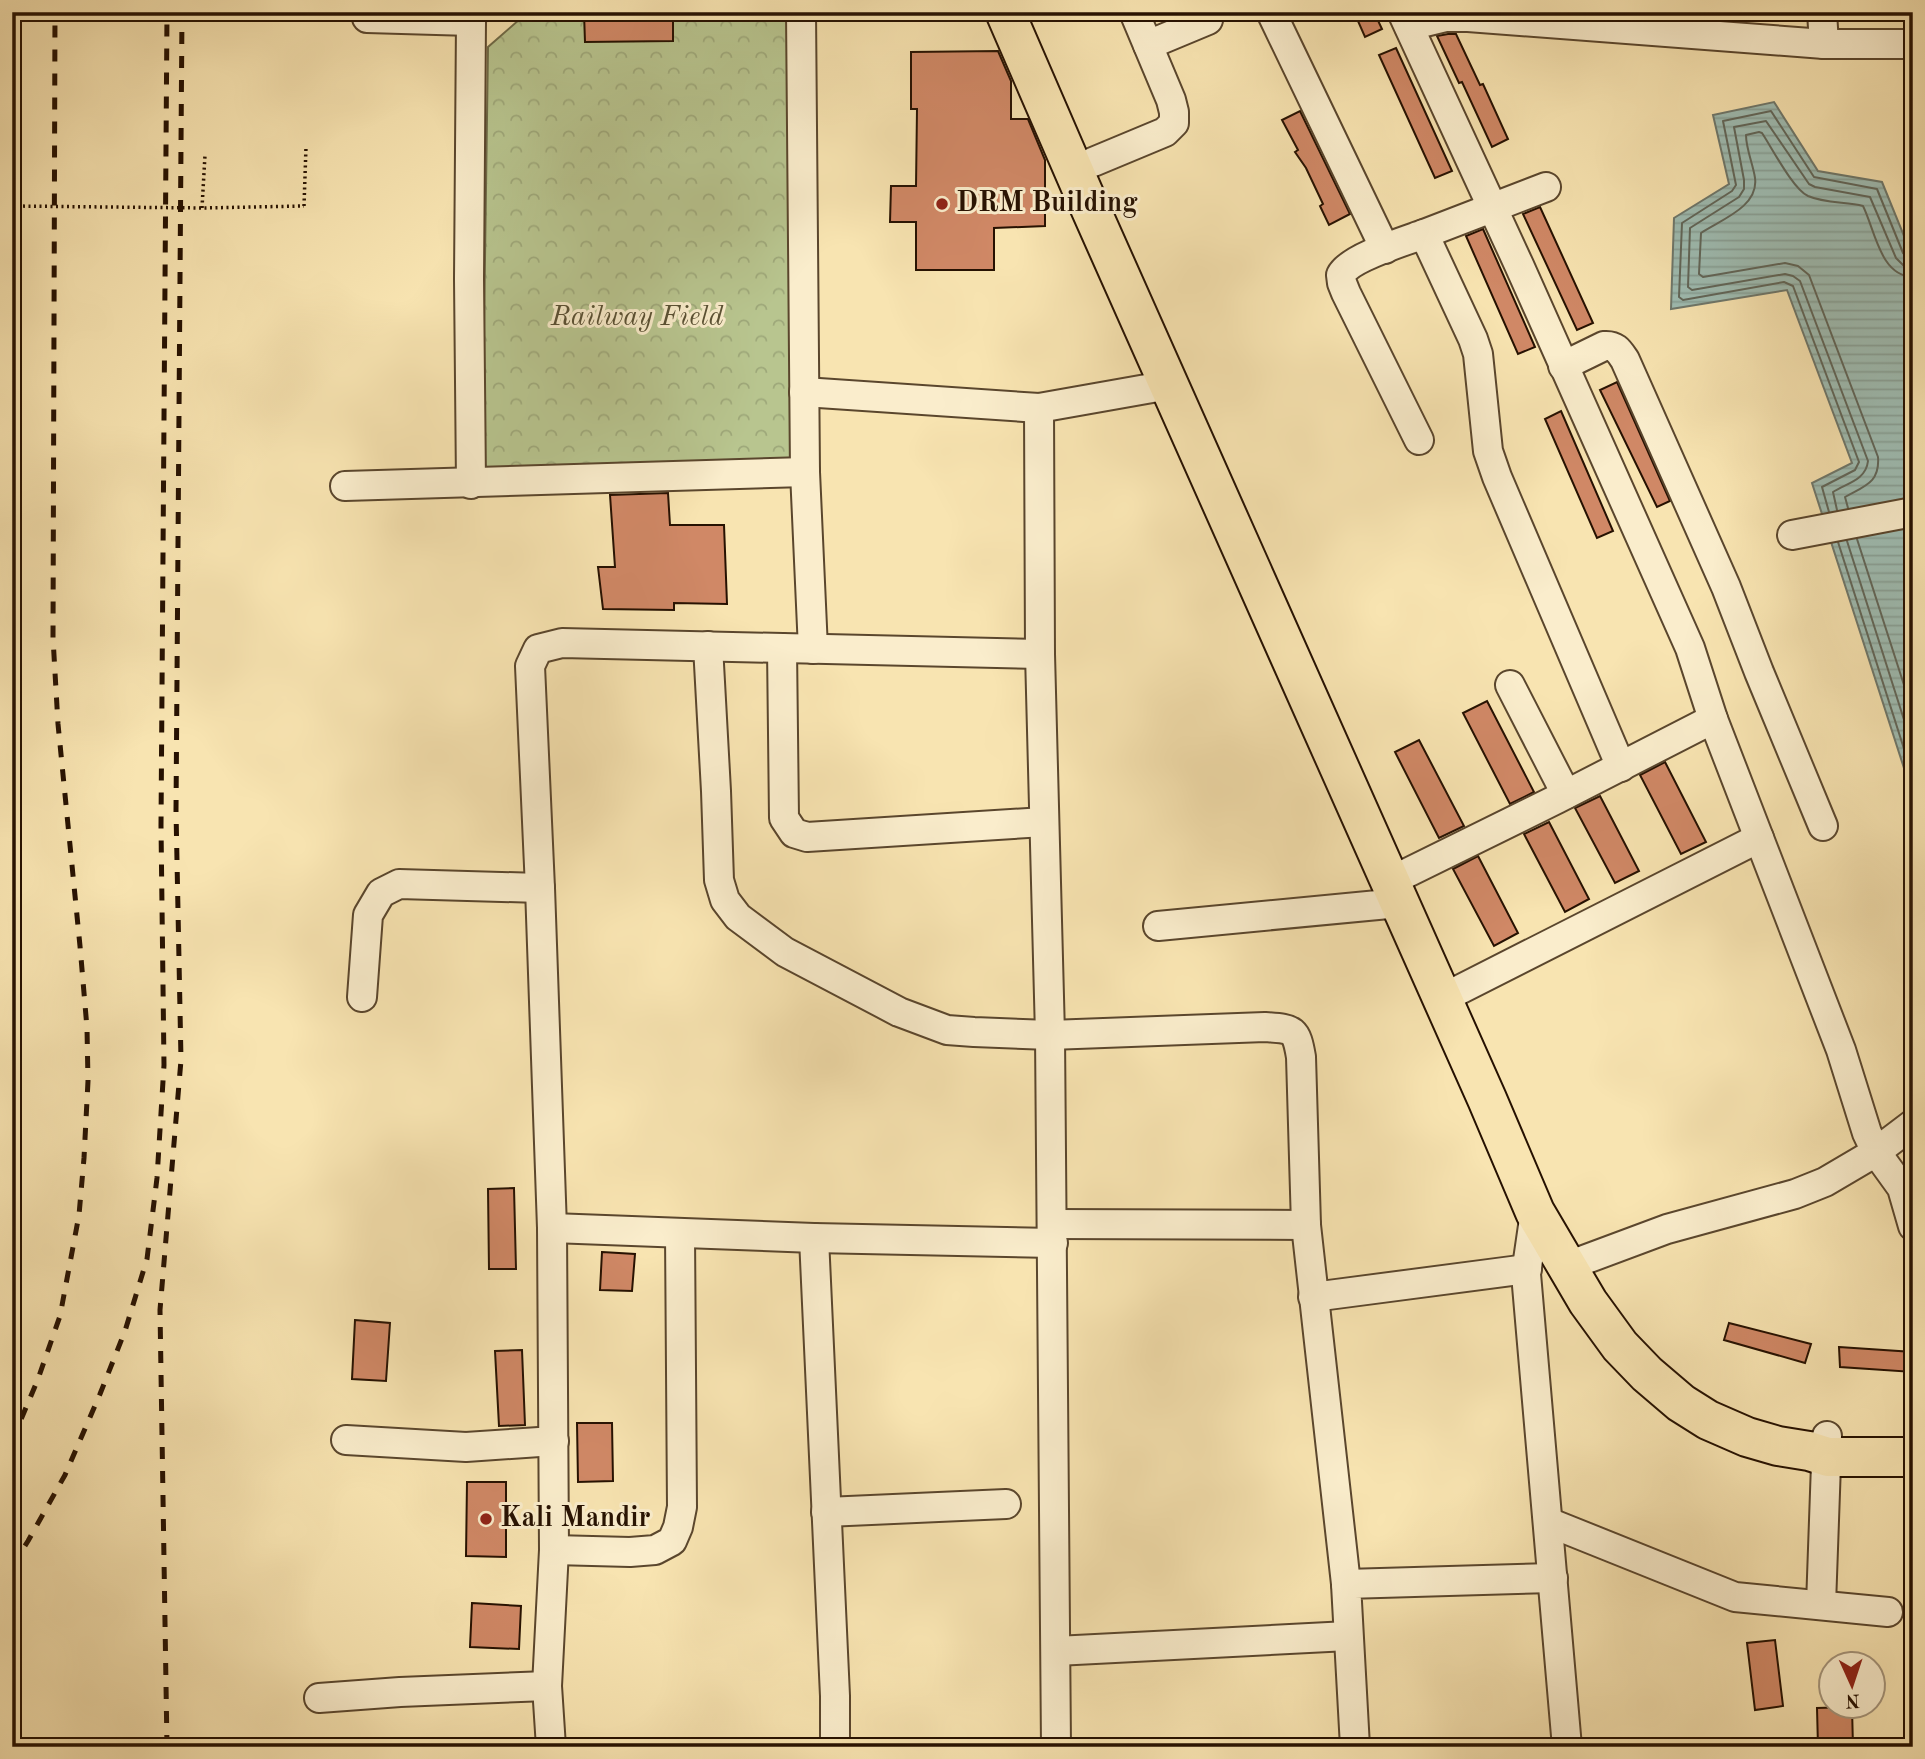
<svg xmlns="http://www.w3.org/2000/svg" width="1925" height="1759" viewBox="0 0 1925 1759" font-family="'Old Standard TT',serif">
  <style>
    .park { fill: url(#park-crowns); stroke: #6f6b48; stroke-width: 2 }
    .water { fill: url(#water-rules); stroke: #6f786c; stroke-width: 2 }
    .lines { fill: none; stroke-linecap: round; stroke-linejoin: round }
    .shore { stroke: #62675a; stroke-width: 2 }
    .building { fill: #d08866; stroke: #261101; stroke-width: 2 }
    .minor-casing { stroke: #5a462d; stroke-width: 32 }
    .highway-casing { stroke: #261101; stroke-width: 42 }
    .path { stroke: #261101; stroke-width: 3.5; stroke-dasharray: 2 3.5; stroke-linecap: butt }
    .minor { stroke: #faedcc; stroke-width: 28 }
    .highway { stroke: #f8e4b1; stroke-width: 38 }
    .rail { stroke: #261101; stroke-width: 5; stroke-dasharray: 12 12; stroke-linecap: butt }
    .path-bridge { stroke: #261101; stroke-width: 3.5; stroke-dasharray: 2 3.5; stroke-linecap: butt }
    .poi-dot { fill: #8f2418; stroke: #faedcc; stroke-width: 2.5 }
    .labels { text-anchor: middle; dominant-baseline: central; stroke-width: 6; stroke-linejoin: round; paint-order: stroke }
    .poi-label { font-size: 28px; font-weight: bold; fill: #261101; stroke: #faedcc; text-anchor: start }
    .park-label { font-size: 28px; font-style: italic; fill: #595033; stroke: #faedcc }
  </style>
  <defs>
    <pattern id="park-crowns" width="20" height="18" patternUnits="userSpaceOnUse" patternTransform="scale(1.75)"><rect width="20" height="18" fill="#b8c58f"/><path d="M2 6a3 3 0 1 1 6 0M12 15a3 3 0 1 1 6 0" fill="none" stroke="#9ea87a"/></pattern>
    <pattern id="water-rules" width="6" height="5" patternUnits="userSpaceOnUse" patternTransform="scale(1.75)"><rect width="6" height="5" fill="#9fbdb3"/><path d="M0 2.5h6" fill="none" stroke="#89a198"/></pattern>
  </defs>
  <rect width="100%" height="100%" fill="#f8e4b1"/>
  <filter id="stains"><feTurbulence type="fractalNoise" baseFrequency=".00286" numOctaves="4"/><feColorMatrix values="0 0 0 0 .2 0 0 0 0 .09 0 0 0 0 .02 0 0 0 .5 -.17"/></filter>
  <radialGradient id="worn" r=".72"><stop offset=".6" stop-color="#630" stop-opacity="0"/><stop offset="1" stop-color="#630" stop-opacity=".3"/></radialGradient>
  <path class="park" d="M528 12H791V474L482 469 488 47Z"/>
  <path class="water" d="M1774 102 1818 171 1882 182 1913 258V796L1812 483 1852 463 1787 290 1671 309 1674 218 1729 184 1713 115Z"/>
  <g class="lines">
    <g class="shore">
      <path d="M1848 508 1845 497C1864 486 1880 483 1878 457L1809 275 1798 266 1785 263 1703 277 1699 274 1701 233C1720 220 1759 207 1755 178 1753 164 1746 149 1746 135L1759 132 1762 133C1772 148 1793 189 1808 196 1824 203 1845 202 1863 206 1875 230 1880 276 1913 277"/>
      <path d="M1837 510 1833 492C1847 483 1866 480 1868 461L1800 281 1793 276 1785 274 1692 290 1688 287 1690 228 1739 197 1744 189V180L1734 127 1766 121 1809 184 1815 187 1870 197 1896 258 1903 265 1913 267"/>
      <path d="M1829 512 1822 487 1855 470 1859 462 1793 286 1784 282 1683 300 1679 297 1682 223 1732 191 1736 185 1723 121 1771 111 1814 177 1877 189 1903 253 1907 257 1913 258"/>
      <path d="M1857 539 1913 713"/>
      <path d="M1847 541 1913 748"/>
      <path d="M1838 542 1913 777"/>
    </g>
  </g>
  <g class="building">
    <path d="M673 12V41L585 42 584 13Z"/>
    <path d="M1354 12H1374L1382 29 1365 37Z"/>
    <path d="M1448 34H1456L1480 85 1483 84 1508 139 1492 147 1462 82 1459 83 1437 36Z"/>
    <path d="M1396 48 1452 171 1435 178 1379 55Z"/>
    <path d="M998 51 1011 81V119H1028L1045 160V226L994 228V270H916V222H890L891 186H916L917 109H911V52Z"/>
    <path d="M1300 111 1350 214 1329 225 1320 206 1323 204 1306 168 1295 152 1298 150 1282 120Z"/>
    <path d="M1540 207 1593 323 1577 330 1523 214Z"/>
    <path d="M1483 229 1535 347 1518 354 1466 236Z"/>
    <path d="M1617 382 1670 501 1657 507 1600 390Z"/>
    <path d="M1561 411 1613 531 1597 538 1545 419Z"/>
    <path d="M668 493 670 525H724L727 604 674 603V610L603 609 598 567H615L610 495Z"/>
    <path d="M1487 701 1534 792 1510 804 1463 713Z"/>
    <path d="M1419 740 1464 826 1439 838 1395 752Z"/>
    <path d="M1665 762 1706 842 1681 854 1640 775Z"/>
    <path d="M1600 796 1639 871 1615 883 1575 808Z"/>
    <path d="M1549 822 1589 899 1565 912 1524 834Z"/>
    <path d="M1478 856 1518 933 1494 946 1453 869Z"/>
    <path d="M514 1188 516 1269H489L488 1189Z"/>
    <path d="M602 1252 635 1254 632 1291 600 1290Z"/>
    <path d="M355 1320 390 1323 386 1381 352 1379Z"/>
    <path d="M1729 1323 1811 1344 1805 1363 1724 1340Z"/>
    <path d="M1839 1347 1913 1352V1372L1840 1367Z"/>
    <path d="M522 1350 525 1425 499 1426 495 1351Z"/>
    <path d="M577 1423H612L613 1481 578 1482Z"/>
    <path d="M467 1482H506V1557L466 1556Z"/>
    <path d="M472 1603 521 1606 519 1649 470 1647Z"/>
    <path d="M1775 1640 1783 1706 1755 1710 1747 1643Z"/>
    <path d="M1852 1707 1853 1747H1818L1817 1708Z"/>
  </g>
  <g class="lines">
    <defs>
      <g id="minor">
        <path d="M801 12 805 472 813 649"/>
        <path d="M1271 12 1385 249"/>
        <path d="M1402 12 1519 265 1690 648 1713 719 1841 1050 1867 1133 1876 1152 1902 1188 1913 1226"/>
        <path d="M1822 12 1824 44"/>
        <path d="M367 18 471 21"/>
        <path d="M1409 26 1446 17H1468L1824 44H1913"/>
        <path d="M1148 45 1208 20 1203 12"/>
        <path d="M1093 162 1165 132 1174 123V112L1171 100 1134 12"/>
        <path d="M1424 234 1546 187"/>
        <path d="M1563 366 1604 346C1616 345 1619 351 1625 360L1726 587 1759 672 1823 826"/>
        <path d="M804 392 1039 408"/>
        <path d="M1419 440 1346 293 1342 283 1341 275C1349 258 1405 241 1424 234L1473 339 1478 354 1488 451 1497 477 1621 767"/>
        <path d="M471 484 469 279 471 21 473 12"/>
        <path d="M345 486 805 472"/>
        <path d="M1792 535 1913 512"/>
        <path d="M708 646 716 791 719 880 725 900 738 917 785 952 899 1012 947 1030 974 1032 1050 1035 1265 1027C1293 1029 1296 1028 1301 1057L1306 1225 1346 1584"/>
        <path d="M782 648 784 818 794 833 807 837 1044 822"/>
        <path d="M1040 654 1050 1035 1056 1747"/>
        <path d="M1510 685 1566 794"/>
        <path d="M1407 873 1557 799 1713 719"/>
        <path d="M1158 926 1399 903"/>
        <path d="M1459 990 1759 838"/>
        <path d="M362 997 368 915 381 893 399 884 540 888"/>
        <path d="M1535 1212 1526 1274 1567 1747"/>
        <path d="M1053 1224 1306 1225"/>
        <path d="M552 1228 814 1238 1053 1243"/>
        <path d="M814 1238 835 1696V1747"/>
        <path d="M1581 1261 1667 1229 1795 1194 1825 1182 1876 1152 1913 1124"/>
        <path d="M1313 1297 1527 1269"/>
        <path d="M346 1440 466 1447 554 1441"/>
        <path d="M826 1512 1006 1504"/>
        <path d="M1548 1522 1735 1597 1888 1612"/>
        <path d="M554 1550 630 1552 655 1550 672 1541 678 1527 682 1507 680 1233"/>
        <path d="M1821 1605 1827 1436"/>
        <path d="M1056 1651 1348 1636"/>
        <path d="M319 1698 400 1692 547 1686"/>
        <path d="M551 1747 547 1686 554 1550 552 1228 540 888 530 666 538 649 562 643 1040 654 1039 408 1169 385"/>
        <path d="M1355 1747 1346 1584 1553 1578"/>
      </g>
      <path id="highway" d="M1005 12 1083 192 1487 1099 1535 1212 1588 1302 1620 1346 1647 1374 1681 1403 1708 1420 1747 1437 1778 1446 1809 1451 1828 1457H1913"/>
    </defs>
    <use href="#minor" class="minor-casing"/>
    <use href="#highway" class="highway-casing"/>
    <g class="path">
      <path d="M304 206 306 147"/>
      <path d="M202 208 205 155"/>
    </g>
    <use href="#minor" class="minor"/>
    <use href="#highway" class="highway"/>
    <g class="rail">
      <path d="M12 1441 38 1379 60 1316 79 1215 84 1158 88 1081 87 1028 80 946 58 724 53 638 55 12"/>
      <path d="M12 1566 28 1541 65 1475 100 1394 125 1331 147 1259 157 1178 164 1065 161 826 167 12"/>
      <path d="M167 1747 160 1310 181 1060 176 811 182 12"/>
    </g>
    <path class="path-bridge" d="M12 206 202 208 304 206"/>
  </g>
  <g class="poi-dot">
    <circle cx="942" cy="204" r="7"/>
    <circle cx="486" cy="1519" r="7"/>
  </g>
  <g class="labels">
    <g class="poi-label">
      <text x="956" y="204">DRM Building</text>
      <text x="500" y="1519">Kali Mandir</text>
    </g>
    <g class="park-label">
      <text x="637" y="318">Railway Field</text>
    </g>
  </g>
  <rect width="1925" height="1759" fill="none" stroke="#f8e4b1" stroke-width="42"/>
  <rect x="14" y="14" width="1897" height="1731" fill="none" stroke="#261101" stroke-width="3.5"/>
  <rect x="21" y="21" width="1883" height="1717" fill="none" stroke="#261101" stroke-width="2"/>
  <g transform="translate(1852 1685) rotate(177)"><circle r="33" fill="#faedcc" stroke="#a5957b" stroke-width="2"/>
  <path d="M0-5L12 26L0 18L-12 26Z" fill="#8f2418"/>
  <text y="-10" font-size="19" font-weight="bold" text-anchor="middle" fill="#261101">N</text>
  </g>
  <rect width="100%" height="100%" filter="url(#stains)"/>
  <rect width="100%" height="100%" fill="url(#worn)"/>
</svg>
